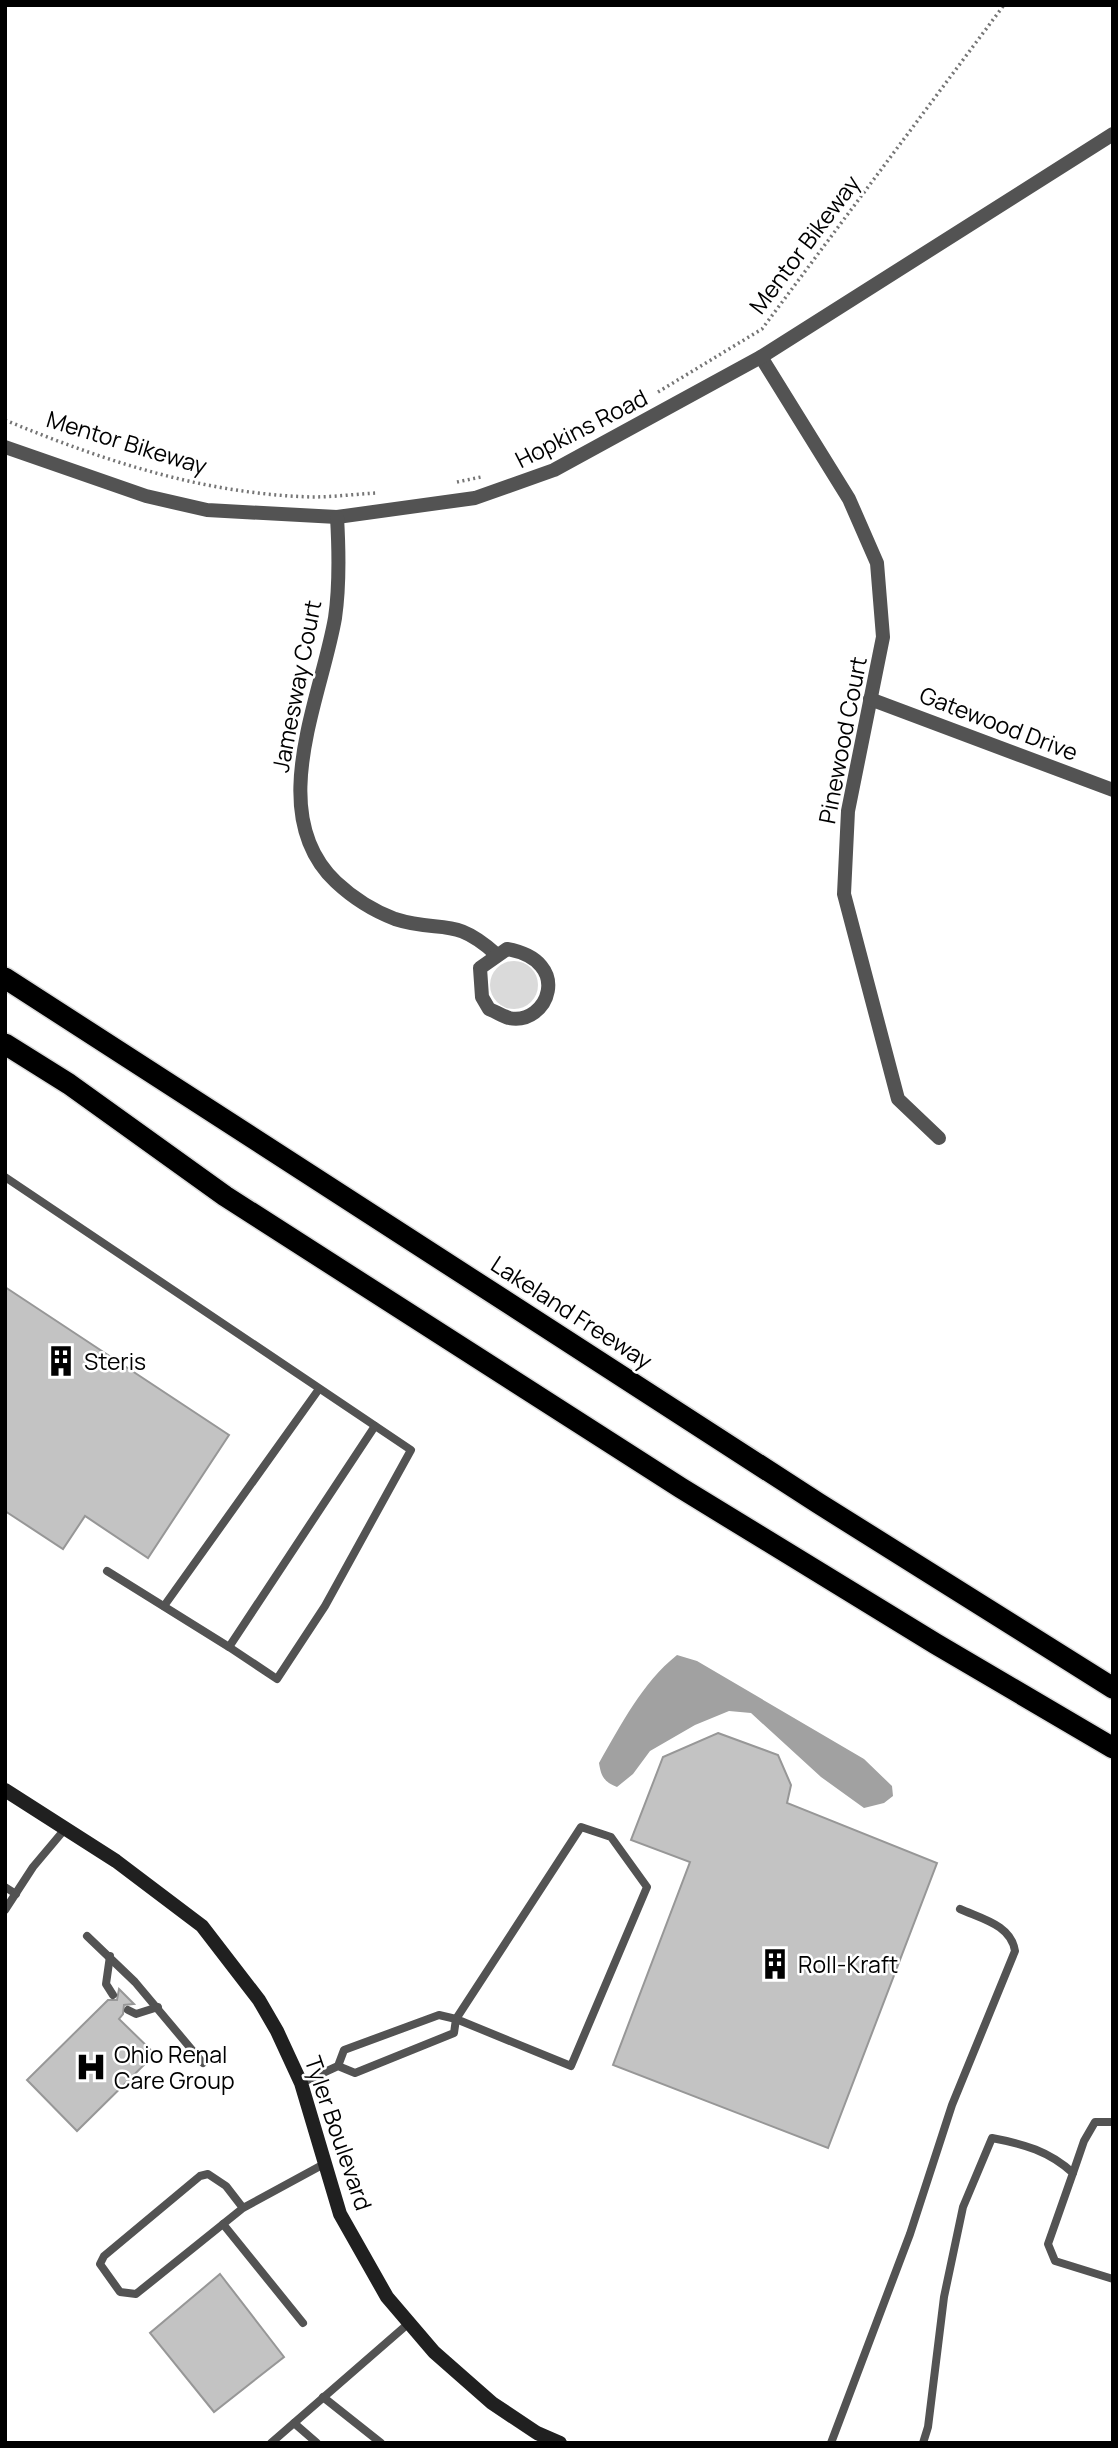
<svg xmlns="http://www.w3.org/2000/svg" width="1118" height="2448" viewBox="0 0 1118 2448" font-family="Manrope,sans-serif">
  <style>
    .green { fill: #dadada }
    .water { fill: #a1a1a1 }
    .building { fill: #c3c3c3; stroke: #979797; stroke-width: 2 }
    .lines { fill: none; stroke-linecap: round; stroke-linejoin: round }
    .highway-casing { stroke: #dbdbdb; stroke-width: 24 }
    .path { stroke: #757575; stroke-width: 3.5; stroke-dasharray: 2 3.5; stroke-linecap: butt }
    .lane { stroke: #535353; stroke-width: 8 }
    .street { stroke: #535353; stroke-width: 14 }
    .secondary { stroke: #202020; stroke-width: 14 }
    .highway { stroke: #000; stroke-width: 21 }
    .labels { text-anchor: middle; dominant-baseline: central; stroke-width: 5; stroke-linejoin: round; paint-order: stroke }
    .street-label { font-size: 23px; fill: #000; stroke: #fff }
    .poi-label { font-size: 23px; fill: #000; stroke: #fff; text-anchor: start }
  </style>
  <rect width="100%" height="100%" fill="#fff"/>
  <circle class="green" cx="514" cy="985" r="24"/>
  <path class="water" d="M677 1655 697 1661 864 1759 892 1786 893 1796 884 1803 864 1808 821 1777 751 1713 729 1711 695 1725 650 1751 633 1774 617 1787C604 1782 601 1776 599 1763 621 1725 642 1683 677 1655Z"/>
  <g class="building">
    <path d="M5 1287 229 1435 148 1558 85 1516 63 1549 5 1511Z"/>
    <path d="M718 1733 778 1755 791 1785 787 1803 937 1863 828 2148 613 2065 690 1862 631 1840 663 1757Z"/>
    <path d="M119 1989 134 2004 124 2005 123 2014 119 2019 155 2054 77 2131 27 2080 108 2000H117Z"/>
    <path d="M220 2274 284 2357 214 2412 150 2333Z"/>
  </g>
  <g class="lines">
    <defs>
      <g id="highway">
        <path d="M5 978 818 1503 1113 1688"/>
        <path d="M5 1044 69 1084 225 1196 681 1488 936 1644 1113 1748"/>
      </g>
    </defs>
    <use href="#highway" class="highway-casing"/>
    <g class="path">
      <path d="M658 392 762 329 1004 5"/>
      <path d="M5 420C104 461 204 494 312 497 334 497 356 494 377 493"/>
      <path d="M531 458 556 448"/>
      <path d="M457 482 481 477"/>
    </g>
    <g class="lane">
      <path d="M5 1177 411 1450 325 1606 277 1679 229 1647"/>
      <path d="M107 1571 229 1647 375 1426"/>
      <path d="M164 1606 319 1389"/>
      <path d="M581 1827 611 1837 647 1887 571 2066 456 2019Z"/>
      <path d="M5 1887 16 1894"/>
      <path d="M5 1910 33 1867 65 1829"/>
      <path d="M87 1936 135 1982 203 2063"/>
      <path d="M110 1956 106 1984 113 1995"/>
      <path d="M128 2010 136 2014 158 2007"/>
      <path d="M301 2083 338 2066 344 2050 439 2015 456 2019 454 2033 355 2073 338 2066"/>
      <path d="M1073 2173 1084 2141 1095 2122H1113"/>
      <path d="M243 2208 226 2186 208 2174 200 2176 104 2256 100 2264 120 2292 136 2294 243 2208 324 2164"/>
      <path d="M223 2224 303 2323"/>
      <path d="M323 2397 381 2443"/>
      <path d="M294 2423 317 2443"/>
      <path d="M271 2443 409 2323"/>
      <path d="M831 2443 910 2234 952 2105 1015 1951C1011 1925 982 1919 960 1909"/>
      <path d="M923 2443 928 2427 944 2297 963 2207 992 2138C1024 2144 1049 2151 1073 2173L1048 2244 1055 2261 1113 2279"/>
    </g>
    <g class="street">
      <path d="M761 357 849 499 877 563 883 637 848 811 844 894 898 1099 939 1138"/>
      <path d="M5 447 146 496 207 510 337 517 475 498 554 470 761 357 1113 134"/>
      <path d="M337 517C339 551 340 584 335 618 321 699 264 814 336 882 352 897 374 911 395 919 442 934 453 915 497 955"/>
      <path d="M870 699 1113 790"/>
      <path d="M507 949C574 961 548 1026 509 1018 503 1016 496 1012 489 1009L482 997 480 968Z"/>
    </g>
    <path class="secondary" d="M5 1790 116 1861 202 1926 259 2000 277 2031 301 2083 340 2214 387 2297 434 2352 492 2403 537 2433 560 2443"/>
    <use href="#highway" class="highway"/>
  </g>
  <defs>
    <symbol id="building-bare" viewBox="-9 -9 18 18"><path d="M-4-6H4V6H1V3H-1V6H-4ZM-2.5-4.3h1.7v1.8h-1.7ZM.8-4.3h1.7v1.8H.8ZM-2.5-1h1.7V.8h-1.7ZM.8-1h1.7V.8H.8Z" fill="#000" stroke="#fff" stroke-width="2.5" paint-order="stroke"/></symbol>
    <symbol id="hospital-bare" viewBox="-9 -9 18 18"><path d="M-5-5h3v3.5h4V-5h3V5h-3V1.5h-4V5h-3Z" fill="#000" stroke="#fff" stroke-width="2.5" paint-order="stroke"/></symbol>
  </defs>
  <g fill-rule="evenodd">
    <use href="#building-bare" x="39" y="1339" width="44" height="44"/>
    <use href="#building-bare" x="753" y="1942" width="44" height="44"/>
    <use href="#hospital-bare" x="69" y="2045" width="44" height="44"/>
  </g>
  <g class="labels">
    <g class="street-label">
      <text transform="translate(804 244) rotate(-53)">Mentor Bikeway</text>
      <text transform="translate(581 428) rotate(-27)">Hopkins Road</text>
      <text transform="translate(127 442) rotate(17)">Mentor Bikeway</text>
      <text transform="translate(296 686) rotate(-79)">Jamesway Court</text>
      <text transform="translate(999 723) rotate(21)">Gatewood Drive</text>
      <text transform="translate(842 740) rotate(-79)">Pinewood Court</text>
      <text transform="translate(572 1312) rotate(33)">Lakeland Freeway</text>
      <text transform="translate(339 2133) rotate(71)">Tyler Boulevard</text>
    </g>
    <g class="poi-label">
      <text x="84" y="1361">Steris</text>
      <text x="798" y="1964">Roll-Kraft</text>
      <text x="114" y="2054">Ohio Renal<tspan x="114" dy="26">Care Group</tspan></text>
    </g>
  </g>
  <rect width="1118" height="2448" fill="none" stroke="#000000" stroke-width="14"/>
</svg>
